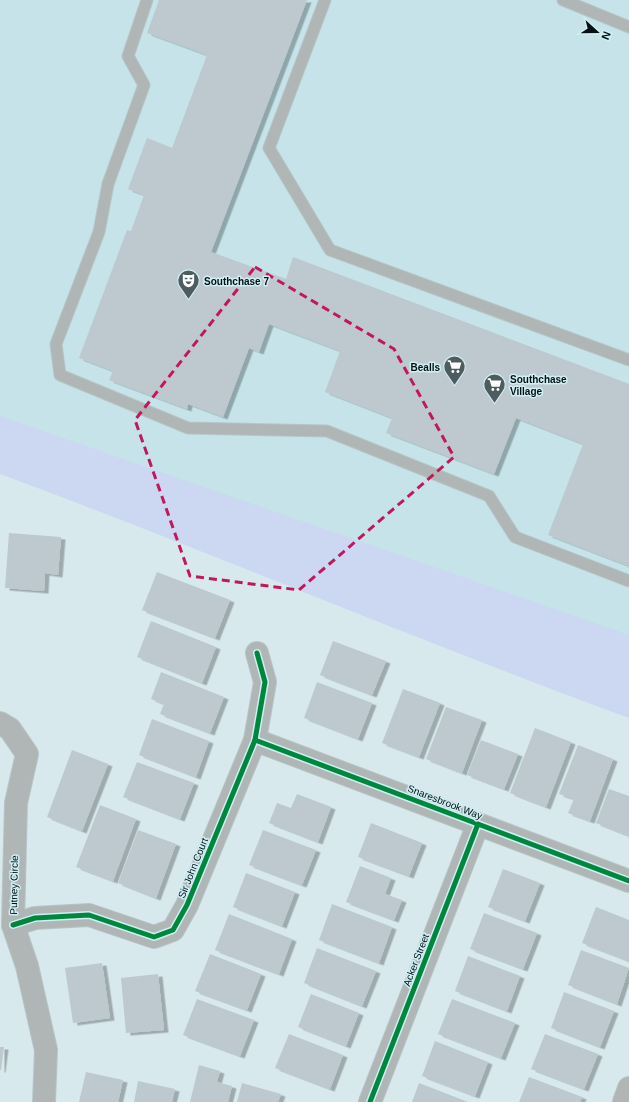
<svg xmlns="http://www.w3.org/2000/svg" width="629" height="1102" viewBox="0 0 629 1102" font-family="Arial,sans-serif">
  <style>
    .built { fill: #c5e3e9 }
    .water { fill: #ccd7f2 }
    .building { fill: #bdc9ce; filter: url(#shadow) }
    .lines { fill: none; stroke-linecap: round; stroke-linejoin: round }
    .service-casing { stroke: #b7c5c8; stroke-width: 13 }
    .minor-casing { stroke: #b7c5c8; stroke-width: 24 }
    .service { stroke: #afb6b5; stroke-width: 11 }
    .minor { stroke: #afb6b5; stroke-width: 22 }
    .cycleway-casing { stroke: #cfeff5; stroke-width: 8 }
    .cycleway { stroke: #00873e; stroke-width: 5 }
    .marked { fill: none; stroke: #c2185b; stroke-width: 3; stroke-dasharray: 8 5; stroke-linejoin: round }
    .labels { text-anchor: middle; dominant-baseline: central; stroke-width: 3; stroke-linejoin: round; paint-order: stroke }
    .poi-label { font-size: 10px; font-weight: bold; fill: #051012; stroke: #cfeff5; text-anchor: start }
    .street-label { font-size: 10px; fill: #051012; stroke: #cfeff5 }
  </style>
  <defs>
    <filter id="shadow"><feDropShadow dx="4.5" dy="2.5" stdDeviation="0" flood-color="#0004"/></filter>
  </defs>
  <rect width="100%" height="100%" fill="#d7e9ed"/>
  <path class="built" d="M0 0H629V675L0 435Z"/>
  <path class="water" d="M0 416 629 635V718C418 641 211 552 0 474Z"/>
  <g class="building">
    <path d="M159 0H307L211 252 286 279 293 257 629 384V566L548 535 583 444 516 418 494 474 386 433 392 418 325 392 340 351 269 324 259 352 249 348 223 417 188 404 187 409 109 380 113 371 79 358 127 230 131 231 144 195 128 189 147 138 172 148 207 55 147 33Z"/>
    <path d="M9 533 61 537 58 575 45 573 44 591 5 588Z"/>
    <path d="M157 572 230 600 215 638 142 610Z"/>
    <path d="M151 621 216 647 202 683 137 657Z"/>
    <path d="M333 641 386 661 372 695 320 675Z"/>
    <path d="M161 672 224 697 210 733 160 714 164 704 151 699Z"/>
    <path d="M317 682 372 703 358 739 304 718Z"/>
    <path d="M403 689 440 703 419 757 382 743Z"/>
    <path d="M446 707 482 720 462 773 426 759Z"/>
    <path d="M152 719 209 741 196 777 139 755Z"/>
    <path d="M535 728 571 742 546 807 510 793Z"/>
    <path d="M481 740 518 754 504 789 467 775Z"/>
    <path d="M578 745 613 759 590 821 568 813 574 799 559 794Z"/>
    <path d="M72 750 108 764 82 831 47 817Z"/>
    <path d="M137 762 194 783 180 819 123 797Z"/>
    <path d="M609 789 629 796V836L596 823Z"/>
    <path d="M297 794 331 807 318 842 269 823 277 803 291 808Z"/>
    <path d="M100 805 136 819 113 881 76 867Z"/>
    <path d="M371 823 422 843 409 876 358 857Z"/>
    <path d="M138 830 176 844 156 898 118 883Z"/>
    <path d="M263 830 316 850 302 885 249 865Z"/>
    <path d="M360 866 391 878 385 894 402 900 394 920 346 902Z"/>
    <path d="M503 869 540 883 525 921 488 907Z"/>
    <path d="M246 873 295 892 282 926 233 907Z"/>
    <path d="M332 904 392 927 379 963 319 940Z"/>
    <path d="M596 907 629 920V961L582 943Z"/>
    <path d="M484 913 537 933 523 969 470 949Z"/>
    <path d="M229 914 292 939 279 974 215 950Z"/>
    <path d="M317 948 376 971 362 1006 304 983Z"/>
    <path d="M581 950 629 968 617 1004 568 985Z"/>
    <path d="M210 954 261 974 247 1010 195 991Z"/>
    <path d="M468 956 520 976 507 1011 455 991Z"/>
    <path d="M102 963 110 1018 73 1023 65 968Z"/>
    <path d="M158 974 164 1030 126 1033 121 978Z"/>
    <path d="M564 992 614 1011 600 1047 551 1028Z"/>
    <path d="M311 994 359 1013 346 1046 298 1027Z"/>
    <path d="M197 999 254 1020 240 1056 183 1035Z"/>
    <path d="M452 999 515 1023 501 1058 438 1034Z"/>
    <path d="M289 1034 343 1055 330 1089 275 1068Z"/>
    <path d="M545 1034 598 1054 584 1089 531 1069Z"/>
    <path d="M435 1041 488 1062 475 1096 422 1076Z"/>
    <path d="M0 1047H4L1 1070H0Z"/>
    <path d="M199 1065 220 1071 217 1082 232 1086 228 1102H190Z"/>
    <path d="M86 1072 123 1080 118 1102H79Z"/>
    <path d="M529 1077 582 1097 580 1102H519Z"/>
    <path d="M138 1081 175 1089 172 1102H134Z"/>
    <path d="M242 1083 281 1094 278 1102H237Z"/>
    <path d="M419 1083 468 1102H412Z"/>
  </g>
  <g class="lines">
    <defs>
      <g id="service">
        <path d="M147 0 128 56 144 85 108 184 99 232 56 344 60 375 188 428 327 431 489 496 515 537 629 581"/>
        <path d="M325 0 269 148 330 250 629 360"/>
        <path d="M563 0 629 27"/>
      </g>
      <g id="minor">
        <path d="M0 723 10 729 27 754 16 803 13 925 27 966 46 1050 44 1102"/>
        <path d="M255 740 629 881"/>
        <path d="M13 925 35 918 89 915 154 937 173 930 187 905 255 740 265 682 257 653"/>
        <path d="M370 1102 478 824"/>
        <path d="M624 1102 629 1088"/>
      </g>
    </defs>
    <use href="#service" class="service-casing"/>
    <use href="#minor" class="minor-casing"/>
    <use href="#service" class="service"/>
    <use href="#minor" class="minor"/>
    <defs>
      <g id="cycleway">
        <path d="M255 740 629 881"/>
        <path d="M13 925 35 918 89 915 154 937 173 930 187 905 255 740 265 682 257 653"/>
        <path d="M370 1102 478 824"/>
      </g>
    </defs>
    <use href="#cycleway" class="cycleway-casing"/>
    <use href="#cycleway" class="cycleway"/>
  </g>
  <path class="marked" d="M255 267 394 349 454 457 299 590 190 576 135 420Z"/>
  <defs>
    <symbol id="theatre-pin" viewBox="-11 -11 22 30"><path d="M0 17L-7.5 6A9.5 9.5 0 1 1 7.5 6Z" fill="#4e5c5f" stroke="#cfeff5"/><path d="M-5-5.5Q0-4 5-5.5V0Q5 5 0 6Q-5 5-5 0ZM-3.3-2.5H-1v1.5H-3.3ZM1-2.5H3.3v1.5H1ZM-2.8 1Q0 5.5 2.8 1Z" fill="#fff"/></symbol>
    <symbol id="supermarket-pin" viewBox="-11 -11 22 30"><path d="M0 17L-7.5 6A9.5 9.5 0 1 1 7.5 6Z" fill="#4e5c5f" stroke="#cfeff5"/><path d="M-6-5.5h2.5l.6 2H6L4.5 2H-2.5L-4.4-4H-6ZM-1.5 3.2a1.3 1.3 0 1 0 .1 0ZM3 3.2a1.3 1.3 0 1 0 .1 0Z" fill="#fff"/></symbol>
  </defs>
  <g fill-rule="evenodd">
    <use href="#theatre-pin" x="176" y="268" width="25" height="34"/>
    <use href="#supermarket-pin" x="442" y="354" width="25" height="34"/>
    <use href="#supermarket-pin" x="482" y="372" width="25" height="34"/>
  </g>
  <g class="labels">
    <g class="poi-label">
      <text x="204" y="281">Southchase 7</text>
      <text x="440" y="367" text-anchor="end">Bealls</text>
      <text x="510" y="379">Southchase<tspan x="510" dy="12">Village</tspan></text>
    </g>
    <g class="street-label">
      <text transform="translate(445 802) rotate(21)">Snaresbrook Way</text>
      <text transform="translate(193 868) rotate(-68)">Sir John Court</text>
      <text transform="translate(14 885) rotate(-89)">Putney Circle</text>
      <text transform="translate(416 960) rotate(-69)">Acker Street</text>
    </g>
  </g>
  <g transform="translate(597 32) rotate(111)" stroke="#cfeff5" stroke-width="3" paint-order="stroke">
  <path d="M0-3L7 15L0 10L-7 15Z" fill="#051012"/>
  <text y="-6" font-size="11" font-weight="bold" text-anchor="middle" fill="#051012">N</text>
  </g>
</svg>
